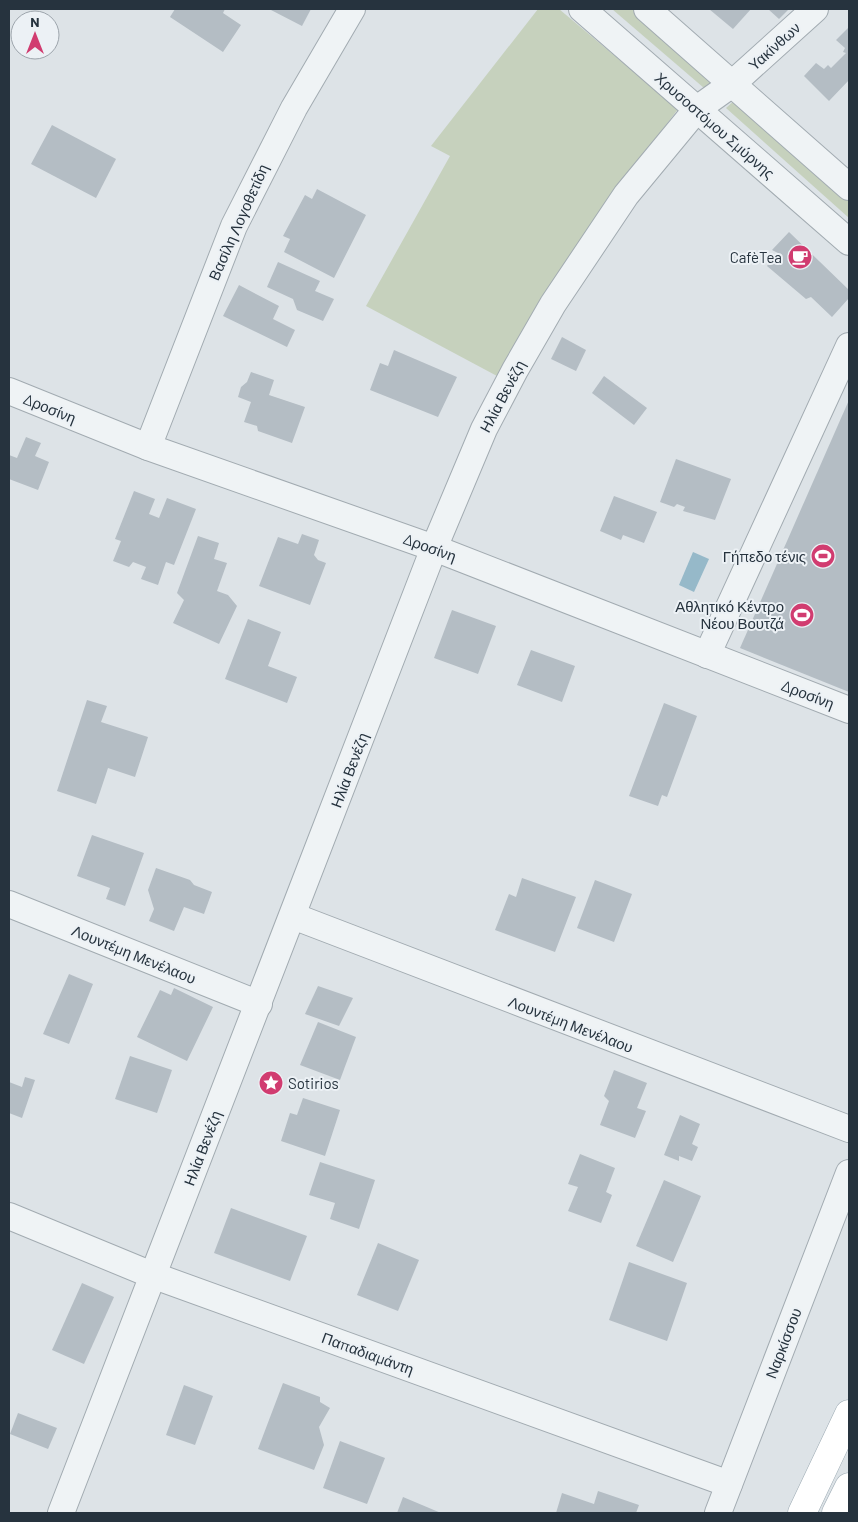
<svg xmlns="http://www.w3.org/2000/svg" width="858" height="1522" viewBox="0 0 858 1522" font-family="Barlow,sans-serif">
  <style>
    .green { fill: #c6d1bd }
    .water { fill: #96b9c9 }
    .building { fill: #b4bdc4 }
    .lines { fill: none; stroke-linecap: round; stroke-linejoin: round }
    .minor-casing { stroke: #a2abb1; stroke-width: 28 }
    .major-casing { stroke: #9caab3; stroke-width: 29 }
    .minor { stroke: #eff3f5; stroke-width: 26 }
    .major { stroke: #fff; stroke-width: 28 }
    .labels { text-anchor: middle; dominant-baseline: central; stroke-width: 4; stroke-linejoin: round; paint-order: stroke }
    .street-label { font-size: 15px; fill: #26333e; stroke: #ecf1f5 }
    .poi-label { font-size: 15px; fill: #26333e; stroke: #ecf1f5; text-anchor: end }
  </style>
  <rect width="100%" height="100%" fill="#dde3e7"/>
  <g class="green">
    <path d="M538 9H559L678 109 591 225 497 376 366 306 450 156 431 146Z"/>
    <path d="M612 9H633L714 79 704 88Z"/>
    <path d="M737 98 849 198V218L726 108Z"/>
  </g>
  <path class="water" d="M693 552 709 559 694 592 679 585Z"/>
  <g class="building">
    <path d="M175 9H225L223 13 241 25 223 52 170 17Z"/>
    <path d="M272 9H311L302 26 271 10Z"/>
    <path d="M709 9H751L733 29Z"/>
    <path d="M768 9H789L779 19Z"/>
    <path d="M849 27V80L829 101 804 76 816 63 824 69 828 65 831 68 846 53 843 52 845 48 836 40Z"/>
    <path d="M52 125 116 159 96 198 31 164Z"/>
    <path d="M317 189 366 215 334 278 284 252 290 239 283 236 305 195 312 199Z"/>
    <path d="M789 232 849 290V298L832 317 811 297 806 299 767 266 778 253 772 250Z"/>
    <path d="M278 262 320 281 315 291 334 299 323 321 297 310 293 299 267 287Z"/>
    <path d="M239 285 279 306 273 319 295 330 287 347 223 316Z"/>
    <path d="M562 337 586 350 576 371 551 359Z"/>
    <path d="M394 350 457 377 438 417 370 390 380 363 388 366Z"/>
    <path d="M251 372 274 380 269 395 305 407 292 443 258 431 257 426 244 422 251 402 238 397 241 387 247 382Z"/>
    <path d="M604 376 647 408 634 425 592 393Z"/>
    <path d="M849 400V692L740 648Z"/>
    <path d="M26 437 41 443 35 456 49 462 38 490 9 479V455L17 458Z"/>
    <path d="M676 459 731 479 715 520 683 511 685 507 677 504 674 507 660 502Z"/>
    <path d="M134 491 155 499 149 514 159 518 167 498 196 509 174 565 166 562 158 585 141 579 146 567 133 562 129 567 113 561 121 541 115 539Z"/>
    <path d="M614 496 657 512 644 543 623 535 621 540 600 531Z"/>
    <path d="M302 534 319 540 314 555 318 560 326 563 310 605 259 586 278 537 298 544Z"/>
    <path d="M198 536 219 543 214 559 227 563 217 591 228 595 237 606 219 644 173 623 184 600 177 593Z"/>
    <path d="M452 610 496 626 478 674 434 658Z"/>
    <path d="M248 619 281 632 268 666 297 677 287 703 225 679Z"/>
    <path d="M531 650 575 666 562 702 517 685Z"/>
    <path d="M87 700 107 706 101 722 148 737 135 777 108 768 96 804 57 791Z"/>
    <path d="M664 703 697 716 667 797 662 795 658 806 629 796Z"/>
    <path d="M92 835 144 853 125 906 106 899 110 888 77 876Z"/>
    <path d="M156 868 190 880 194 885 212 892 204 914 184 907 174 931 149 921 154 909 148 890Z"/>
    <path d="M522 878 576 897 555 952 495 930 509 894 516 897Z"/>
    <path d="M595 880 632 894 614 942 577 928Z"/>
    <path d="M69 974 93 984 69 1044 43 1034Z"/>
    <path d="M318 986 353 998 339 1026 305 1014Z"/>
    <path d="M174 988 213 1007 187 1061 137 1037 160 990 171 995Z"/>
    <path d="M318 1022 356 1037 340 1080 300 1065Z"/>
    <path d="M130 1056 172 1070 157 1113 115 1099Z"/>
    <path d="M614 1070 647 1083 637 1108 646 1111 635 1138 600 1125 609 1101 604 1096Z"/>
    <path d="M25 1077 35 1080 22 1118 9 1113V1082L22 1087Z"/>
    <path d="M303 1098 340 1110 325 1156 281 1141 290 1113 297 1115Z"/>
    <path d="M680 1115 700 1124 692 1144 698 1147 692 1161 679 1156V1161L664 1155Z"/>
    <path d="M580 1154 615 1168 606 1192 612 1195 601 1223 568 1211 578 1187 568 1184Z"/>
    <path d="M320 1162 375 1180 359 1229 330 1219 335 1203 309 1195Z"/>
    <path d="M664 1180 701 1196 673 1262 636 1246Z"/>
    <path d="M231 1208 307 1236 290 1281 214 1253Z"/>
    <path d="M378 1243 419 1260 398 1311 357 1295Z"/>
    <path d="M629 1262 687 1283 667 1341 609 1320Z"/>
    <path d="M82 1283 114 1297 84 1364 52 1350Z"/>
    <path d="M283 1383 320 1397V1402L330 1408 319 1427 324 1445 314 1470 258 1449Z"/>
    <path d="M184 1385 213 1396 195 1445 166 1435Z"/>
    <path d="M18 1413 57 1428 48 1449 10 1434Z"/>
    <path d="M340 1441 385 1458 367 1504 323 1488Z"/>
    <path d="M598 1491 639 1505 636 1513H556L562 1493 594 1504Z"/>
    <path d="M403 1497 441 1513H397Z"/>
  </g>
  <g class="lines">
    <defs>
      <g id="minor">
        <path d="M582 9 849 242"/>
        <path d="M647 9 849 187"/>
        <path d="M9 391 148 447 434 548 849 710"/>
        <path d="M148 447 234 226 294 108 352 9"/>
        <path d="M707 655 849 346"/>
        <path d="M9 904 259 1004"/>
        <path d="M293 916 849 1129"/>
        <path d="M9 1216 152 1275 729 1484"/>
        <path d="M61 1513 434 548 484 429 515 370 553 304 626 195 697 109 732 84 815 9"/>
        <path d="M718 1513 849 1173"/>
      </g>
      <g id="major">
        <path d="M802 1513 849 1414"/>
        <path d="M836 1513 849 1487"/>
      </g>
    </defs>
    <use href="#minor" class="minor-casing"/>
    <use href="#major" class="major-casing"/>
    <use href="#minor" class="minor"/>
    <use href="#major" class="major"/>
  </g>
  <defs>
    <symbol id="cafe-disc" viewBox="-11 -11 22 22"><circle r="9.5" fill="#d13c70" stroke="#ecf1f5"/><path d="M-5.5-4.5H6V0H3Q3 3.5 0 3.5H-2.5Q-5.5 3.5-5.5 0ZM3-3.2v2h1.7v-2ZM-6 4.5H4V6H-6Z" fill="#fff"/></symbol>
    <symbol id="stadium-disc" viewBox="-11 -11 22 22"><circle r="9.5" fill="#d13c70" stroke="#ecf1f5"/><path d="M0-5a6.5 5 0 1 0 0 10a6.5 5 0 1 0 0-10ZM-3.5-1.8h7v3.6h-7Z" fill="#fff"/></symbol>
    <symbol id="sight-disc" viewBox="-11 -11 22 22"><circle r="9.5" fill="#d13c70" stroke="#ecf1f5"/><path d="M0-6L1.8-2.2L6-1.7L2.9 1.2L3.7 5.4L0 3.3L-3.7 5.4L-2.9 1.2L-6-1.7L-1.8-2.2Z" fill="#fff"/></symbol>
  </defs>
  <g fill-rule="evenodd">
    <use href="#cafe-disc" x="786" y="243" width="28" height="28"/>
    <use href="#stadium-disc" x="809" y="542" width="28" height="28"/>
    <use href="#stadium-disc" x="788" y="601" width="28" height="28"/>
    <use href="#sight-disc" x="257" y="1069" width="28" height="28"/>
  </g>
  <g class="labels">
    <g class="street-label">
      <text transform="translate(774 46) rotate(-42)">Υακίνθων</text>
      <text transform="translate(715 125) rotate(41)">Χρυσοστόμου Σμύρνης</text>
      <text transform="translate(238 222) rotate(-66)">Βασίλη Λογοθετίδη</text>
      <text transform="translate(502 396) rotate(-62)">Ηλία Βενέζη</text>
      <text transform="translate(50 408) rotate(22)">Δροσίνη</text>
      <text transform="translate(430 547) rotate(20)">Δροσίνη</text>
      <text transform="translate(808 694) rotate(21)">Δροσίνη</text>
      <text transform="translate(349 770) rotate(-69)">Ηλία Βενέζη</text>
      <text transform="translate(134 954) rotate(22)">Λουντέμη Μενέλαου</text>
      <text transform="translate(571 1024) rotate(21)">Λουντέμη Μενέλαου</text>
      <text transform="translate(202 1148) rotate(-69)">Ηλία Βενέζη</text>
      <text transform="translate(783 1343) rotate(-69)">Ναρκίσσου</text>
      <text transform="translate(368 1353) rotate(20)">Παπαδιαμάντη</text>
    </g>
    <g class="poi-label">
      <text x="782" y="257">CafèTea</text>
      <text x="806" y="556">Γήπεδο τένις</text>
      <text x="784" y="606">Αθλητικό Κέντρο<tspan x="784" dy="17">Νέου Βουτζά</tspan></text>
      <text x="288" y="1083" text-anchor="start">Sotirios</text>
    </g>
  </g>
  <rect width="858" height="1522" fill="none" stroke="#26333e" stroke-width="20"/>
  <g transform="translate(35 35)"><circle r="24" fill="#ecf1f5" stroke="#9da5ac"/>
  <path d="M0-4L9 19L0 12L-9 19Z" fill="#d13c70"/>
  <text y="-8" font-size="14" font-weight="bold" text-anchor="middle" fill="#26333e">N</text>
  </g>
</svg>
